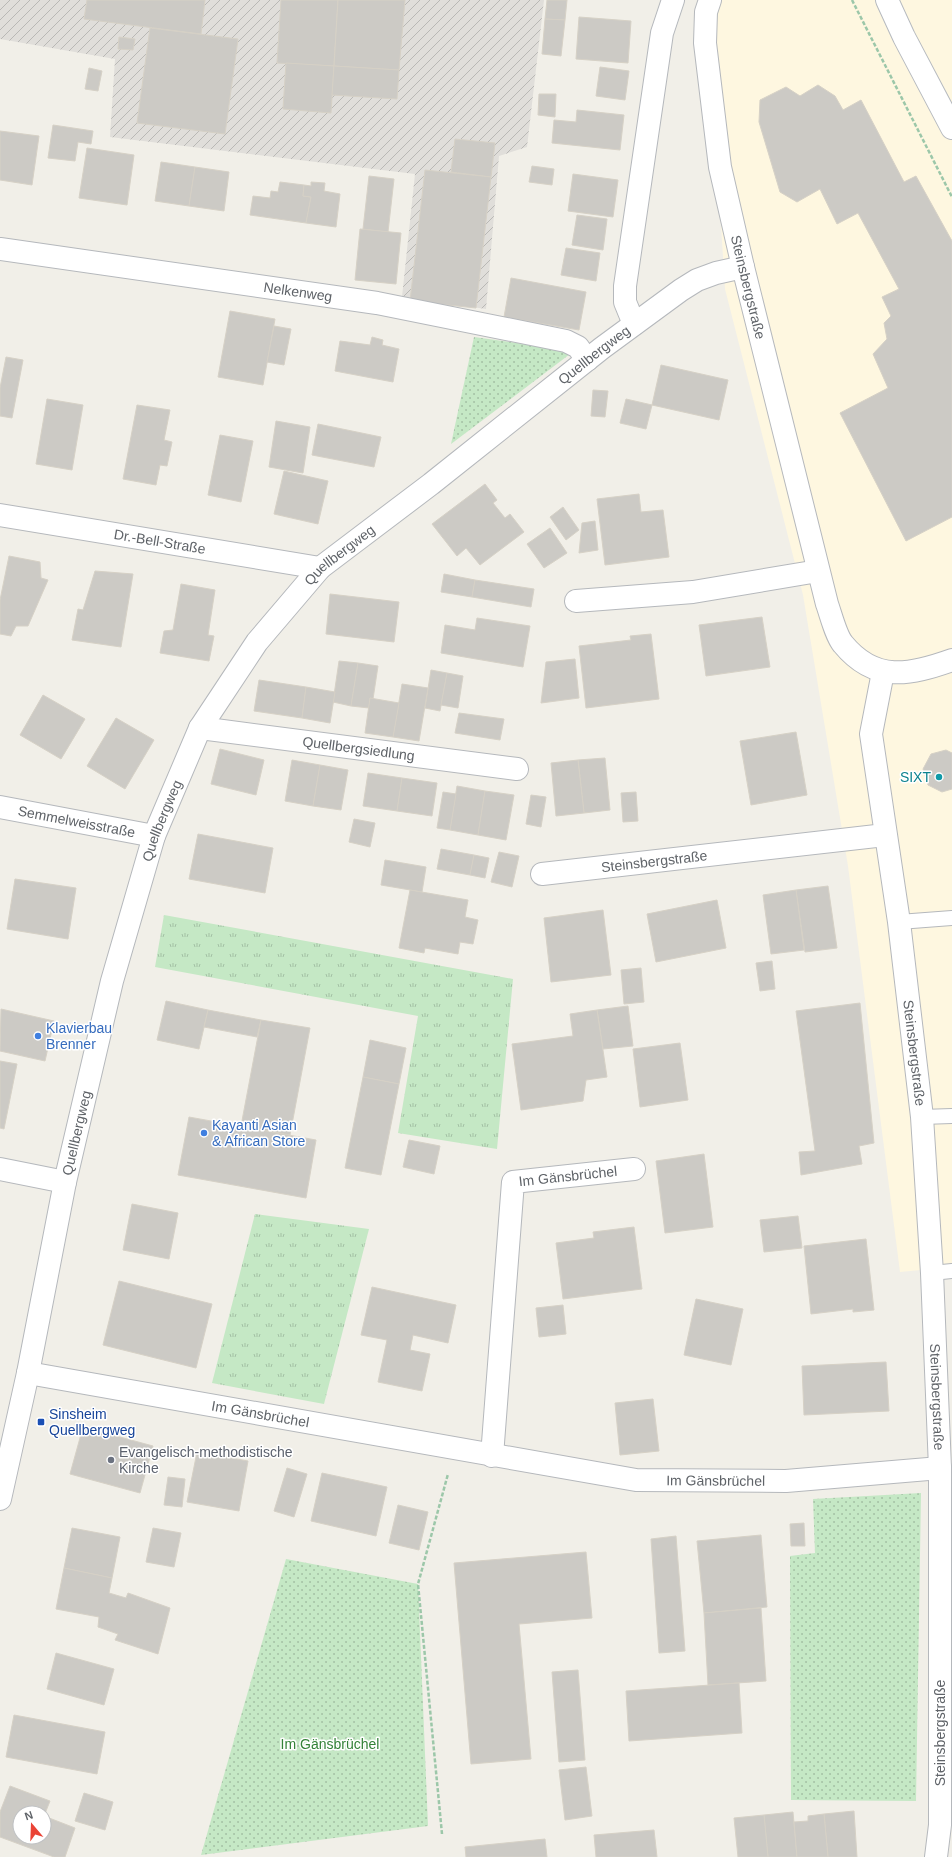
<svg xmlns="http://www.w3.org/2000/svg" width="952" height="1857" viewBox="0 0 952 1857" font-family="Arial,sans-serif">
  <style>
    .commercial { fill: #fef7e0 }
    .industrial { fill: url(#industrial-furrows) }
    .grass { fill: url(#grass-tufts) }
    .park { fill: url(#park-dots) }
    .building { fill: #cccac5; stroke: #d6d1c6; fill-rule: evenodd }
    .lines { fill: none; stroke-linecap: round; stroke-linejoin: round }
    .service-casing { stroke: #b5b8bc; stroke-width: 16 }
    .minor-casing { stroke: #b5b8bc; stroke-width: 24 }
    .secondary-casing { stroke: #b6babf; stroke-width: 24 }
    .path { stroke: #9cc7a9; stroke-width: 2.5; stroke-dasharray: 4 2; stroke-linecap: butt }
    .service { stroke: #fff; stroke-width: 14 }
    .minor { stroke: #fff; stroke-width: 22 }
    .secondary { stroke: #fff; stroke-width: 22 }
    .culture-dot { fill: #0f9aa8; stroke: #fff; stroke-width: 1.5 }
    .shop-dot { fill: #3f7fe0; stroke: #fff; stroke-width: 1.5 }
    .transit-dot { fill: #1a4fb4; stroke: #fff; stroke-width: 1.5 }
    .worship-dot { fill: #6b7280; stroke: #fff; stroke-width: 1.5 }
    .labels { text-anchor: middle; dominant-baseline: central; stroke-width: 3; stroke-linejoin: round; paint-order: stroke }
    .street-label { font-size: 14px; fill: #5f6368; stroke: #fff }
    .culture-label { font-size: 14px; fill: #0d838f; stroke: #fff; text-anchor: end }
    .shop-label { font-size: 14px; fill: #366cbe; stroke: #fff; text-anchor: start }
    .transit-label { font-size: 14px; fill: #164399; stroke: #fff; text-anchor: start }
    .worship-label { font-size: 14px; fill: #5b616d; stroke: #fff; text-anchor: start }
    .park-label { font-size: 14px; fill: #348238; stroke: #fff }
  </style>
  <defs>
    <pattern id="industrial-furrows" width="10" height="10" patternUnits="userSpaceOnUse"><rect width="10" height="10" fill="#e0deda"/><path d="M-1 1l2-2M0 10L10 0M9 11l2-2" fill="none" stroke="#b9b8b5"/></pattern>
    <pattern id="grass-tufts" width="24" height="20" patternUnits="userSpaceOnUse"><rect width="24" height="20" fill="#c5e8c5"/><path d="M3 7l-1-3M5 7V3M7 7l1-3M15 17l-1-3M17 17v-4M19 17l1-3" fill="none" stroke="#a3c0a4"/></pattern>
    <pattern id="park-dots" width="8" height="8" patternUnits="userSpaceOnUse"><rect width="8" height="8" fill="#c5e8c5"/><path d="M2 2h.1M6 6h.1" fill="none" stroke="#a3c0a4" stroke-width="1.8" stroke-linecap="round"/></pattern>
  </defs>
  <rect width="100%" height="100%" fill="#f1efe8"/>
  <path class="commercial" d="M707 0H952V1267L900 1272 848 866 803 595 725 289Z"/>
  <path class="industrial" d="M0 0H544L527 147 499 156 486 309 402 297 415 174 110 137 115 59 0 39Z"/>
  <g class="grass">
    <path d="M164 915 513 979 497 1149 398 1133 418 1016 155 967Z"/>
    <path d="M255 1214 369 1229 324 1404 212 1383Z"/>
  </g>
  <g class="park">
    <path d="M474 337 574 351 451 444Z"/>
    <path d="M921 1493 916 1801 791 1800 790 1556 815 1553 813 1499Z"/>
    <path d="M286 1559 418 1584 428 1826 201 1855Z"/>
  </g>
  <g class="building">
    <path d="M87 0H205L201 34 84 19Z"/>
    <path d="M281 0H338L334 66 277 63Z"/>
    <path d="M338 0H405L399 70 334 66Z"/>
    <path d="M547 0H567L565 20 545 19Z"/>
    <path d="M579 17 631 21 628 63 576 59Z"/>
    <path d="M545 19 565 20 561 56 542 54Z"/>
    <path d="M150 28 238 39 225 134 137 123Z"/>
    <path d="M119 37 135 39 133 50 118 49Z"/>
    <path d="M286 63 334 66 331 113 283 109Z"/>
    <path d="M334 66 399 70 397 99 332 95Z"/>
    <path d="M600 67 629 71 625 100 596 96Z"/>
    <path d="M89 68 102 71 98 91 85 89Z"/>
    <path d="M818 85 835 96 843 110 861 100 904 182 916 176 952 241V517L906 541 840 413 888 388 873 354 887 339 884 323 891 316 882 297 899 289 858 213 837 224 820 189 797 202 780 192 759 122 760 100 786 87 800 96Z"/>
    <path d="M539 94H556L555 117 538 115Z"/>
    <path d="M577 110 624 115 620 150 552 143 554 120 576 122Z"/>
    <path d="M53 125 93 131 91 144 78 142 75 161 48 158Z"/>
    <path d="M0 131 39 136 32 185 0 180Z"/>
    <path d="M455 139 495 143 491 177 451 172Z"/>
    <path d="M87 148 134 155 127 205 79 198Z"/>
    <path d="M161 162 195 167 189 206 155 201Z"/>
    <path d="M532 166 554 169 552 185 529 182Z"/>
    <path d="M195 167 229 172 224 211 189 206Z"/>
    <path d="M425 170 491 177 476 308 410 301Z"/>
    <path d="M573 174 618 180 613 217 568 211Z"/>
    <path d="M369 176 394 179 388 232 363 229Z"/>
    <path d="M280 182 304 185 303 196 311 197 306 223 250 215 253 196 270 198 271 191 278 192Z"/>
    <path d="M311 182 325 183 324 191 340 194 336 227 306 223 311 197 303 196 304 185 311 186Z"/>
    <path d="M577 215 607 219 603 250 572 245Z"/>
    <path d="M360 229 401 233 396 284 355 280Z"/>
    <path d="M566 248 600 253 596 281 561 275Z"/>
    <path d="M511 278 586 292 579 330 504 317Z"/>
    <path d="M230 311 275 319 263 385 218 377Z"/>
    <path d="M274 326 291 329 284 365 267 362Z"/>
    <path d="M372 337 383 340 382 345 399 349 393 382 335 371 340 341 370 345Z"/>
    <path d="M6 357 23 360 12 418 0 416V388Z"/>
    <path d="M661 365 728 380 719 420 652 405Z"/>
    <path d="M593 390 608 391 605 417 591 416Z"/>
    <path d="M47 399 83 405 72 470 36 464Z"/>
    <path d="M626 399 652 405 646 429 620 423Z"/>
    <path d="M137 405 170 410 164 440 172 442 167 466 160 465 156 485 123 479Z"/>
    <path d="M276 421 310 427 303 473 269 467Z"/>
    <path d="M318 424 381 437 374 467 312 455Z"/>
    <path d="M220 435 253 441 241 502 208 495Z"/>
    <path d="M284 471 328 481 318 524 274 514Z"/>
    <path d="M485 484 497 500 493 503 505 518 510 514 524 532 480 565 466 548 457 556 432 524Z"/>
    <path d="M639 494 641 512 663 510 669 557 605 565 597 499Z"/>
    <path d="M563 507 579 530 566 540 550 517Z"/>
    <path d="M595 521 598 550 579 553 582 523Z"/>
    <path d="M550 528 567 553 544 568 527 544Z"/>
    <path d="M9 556 40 562 41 578 48 580 28 626H16L11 636 0 634V600Z"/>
    <path d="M95 571 133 574 121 647 72 640 78 609 83 610Z"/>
    <path d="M444 574 475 580 472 597 441 592Z"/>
    <path d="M475 580 534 589 531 607 472 597Z"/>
    <path d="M181 584 215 590 208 635 214 636 209 661 160 653 164 631 173 630Z"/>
    <path d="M330 594 399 602 394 642 326 634Z"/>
    <path d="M762 617 770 667 706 676 699 625Z"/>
    <path d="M477 618 530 626 523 667 441 653 445 625 475 630Z"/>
    <path d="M651 634 659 699 586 708 579 646 631 640 630 636Z"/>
    <path d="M575 659 579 698 541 703 546 662Z"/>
    <path d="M339 661 358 663 351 706 333 702Z"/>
    <path d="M358 663 378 666 373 699 370 698 369 708 351 706Z"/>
    <path d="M431 670 447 673 440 711 425 708Z"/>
    <path d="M447 673 463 676 458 708 441 705Z"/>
    <path d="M259 680 306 687 302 718 254 711Z"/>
    <path d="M402 684 428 688 419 741 393 737Z"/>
    <path d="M306 687 335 692 330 723 302 718Z"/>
    <path d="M43 695 85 719 61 759 20 735Z"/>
    <path d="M370 698 399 703 393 737 365 733Z"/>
    <path d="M459 713 504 719 500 740 455 733Z"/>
    <path d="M116 718 154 740 125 789 87 766Z"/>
    <path d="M796 732 807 795 751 805 740 741Z"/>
    <path d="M220 749 264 760 256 795 211 784Z"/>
    <path d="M946 750 952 753V789L942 792 928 785 923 769 931 754Z"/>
    <path d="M605 758 610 810 584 813 578 760Z"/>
    <path d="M292 760 320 765 313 806 285 801Z"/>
    <path d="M578 760 584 813 556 816 551 763Z"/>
    <path d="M320 765 348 770 341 810 313 806Z"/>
    <path d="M368 773 402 778 397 811 363 806Z"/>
    <path d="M402 778 437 783 432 816 397 811Z"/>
    <path d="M457 786 485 791 478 835 450 830Z"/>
    <path d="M485 791 514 795 506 840 478 835Z"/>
    <path d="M443 792 456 794 450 830 437 828Z"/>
    <path d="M636 792 638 821 623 822 621 793Z"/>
    <path d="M531 795 546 797 541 827 526 824Z"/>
    <path d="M354 819 375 823 370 847 349 842Z"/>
    <path d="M198 834 273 848 265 893 189 879Z"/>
    <path d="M441 849 474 855 470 875 437 869Z"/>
    <path d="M499 852 519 856 512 887 491 882Z"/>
    <path d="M474 855 489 858 485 878 470 875Z"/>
    <path d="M385 860 426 867 422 892 381 885Z"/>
    <path d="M15 879 76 888 68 939 7 929Z"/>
    <path d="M828 886 837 948 805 952 796 890Z"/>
    <path d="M410 890 468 900 465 917 478 920 473 944 460 942 458 954 425 948 424 953 399 948Z"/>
    <path d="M796 890 804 950 771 954 763 895Z"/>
    <path d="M717 900 726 948 656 962 647 914Z"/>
    <path d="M603 910 611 975 551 982 544 918Z"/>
    <path d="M772 961 775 989 760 991 756 963Z"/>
    <path d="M641 968 644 1002 624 1004 621 970Z"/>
    <path d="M166 1001 208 1010 199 1049 157 1040Z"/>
    <path d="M860 1003 874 1143 859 1146 862 1164 801 1175 799 1152 815 1151 796 1011Z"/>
    <path d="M628 1006 633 1046 603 1049 597 1010Z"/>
    <path d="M1 1009 54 1021 45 1061 0 1051Z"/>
    <path d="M208 1010 261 1020 257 1037 204 1027Z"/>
    <path d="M597 1010 607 1077 586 1080 583 1101 521 1110 512 1044 573 1036 570 1014Z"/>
    <path d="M261 1020 310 1028 290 1135 241 1126Z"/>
    <path d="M370 1040 406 1048 399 1084 363 1077Z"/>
    <path d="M680 1043 688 1100 640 1107 633 1049Z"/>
    <path d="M0 1061 17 1064 4 1129 0 1128Z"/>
    <path d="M363 1077 399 1084 381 1175 345 1168Z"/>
    <path d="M189 1117 316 1140 306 1198 178 1175Z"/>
    <path d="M409 1140 440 1146 434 1174 403 1167Z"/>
    <path d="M704 1154 713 1227 665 1233 656 1161Z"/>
    <path d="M132 1204 178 1213 169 1259 123 1250Z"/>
    <path d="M798 1216 802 1248 764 1252 760 1220Z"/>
    <path d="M634 1227 642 1289 563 1299 556 1243 594 1238 593 1232Z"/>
    <path d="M866 1239 874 1310 853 1312V1309L811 1314 804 1246Z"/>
    <path d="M119 1281 212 1304 196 1368 103 1345Z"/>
    <path d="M372 1287 456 1305 448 1343 413 1335 410 1350 430 1354 422 1391 378 1382 387 1340 361 1335Z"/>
    <path d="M696 1299 743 1309 731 1365 684 1355Z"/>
    <path d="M563 1305 566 1334 539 1337 536 1308Z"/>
    <path d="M886 1362 889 1411 804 1415 802 1366Z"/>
    <path d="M653 1399 659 1451 620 1455 615 1403Z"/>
    <path d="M83 1427 153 1446 140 1493 70 1474Z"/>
    <path d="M197 1452 248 1461 239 1511 187 1502Z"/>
    <path d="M287 1468 307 1474 294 1517 274 1511Z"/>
    <path d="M322 1473 387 1487 376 1536 311 1521Z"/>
    <path d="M168 1477 185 1479 182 1507 164 1505Z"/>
    <path d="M398 1505 428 1512 419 1550 389 1543Z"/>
    <path d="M804 1523 805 1546H791L790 1524Z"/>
    <path d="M72 1528 120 1537 112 1578 64 1568Z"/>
    <path d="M153 1528 181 1533 174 1567 146 1562Z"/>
    <path d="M761 1535 767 1607 704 1613 697 1541Z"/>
    <path d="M676 1536 685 1651 659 1653 651 1539Z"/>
    <path d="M586 1552 592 1618 519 1624 531 1759 471 1764 454 1563Z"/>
    <path d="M64 1568 112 1578 109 1593 126 1598 128 1593 170 1608 158 1654 115 1640 118 1634 98 1627 99 1617 56 1609Z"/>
    <path d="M761 1608 766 1681 708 1685 704 1613Z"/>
    <path d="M56 1653 114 1669 104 1705 47 1689Z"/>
    <path d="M578 1670 585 1760 559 1762 552 1672Z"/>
    <path d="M739 1683 742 1733 629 1741 626 1691Z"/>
    <path d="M14 1715 105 1732 97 1774 6 1757Z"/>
    <path d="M586 1767 592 1816 565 1820 559 1770Z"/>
    <path d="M10 1786 50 1801 44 1816 75 1828 65 1857H54L0 1837V1812ZM20 1813H44V1837H20Z"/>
    <path d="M84 1793 113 1802 105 1830 75 1821Z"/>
    <path d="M854 1811 857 1857H828L824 1814Z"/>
    <path d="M793 1812 797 1857H768L764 1815Z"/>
    <path d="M824 1814 828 1857H797L794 1822 808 1821V1816Z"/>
    <path d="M764 1815 768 1857H738L734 1818Z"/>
    <path d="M654 1830 657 1857H596L594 1835Z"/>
    <path d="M545 1839 547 1857H466L465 1847Z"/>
  </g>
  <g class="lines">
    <defs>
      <g id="service">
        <path d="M899 922 952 918"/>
        <path d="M922 1117 952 1116"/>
        <path d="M932 1273 952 1271"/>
      </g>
      <g id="minor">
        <path id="s1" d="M710 0 706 12 705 43 720 167 743 267 827 604C831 615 836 636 843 644 875 683 910 675 952 660"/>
        <path id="s2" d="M0 249 377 303 566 341 578 347 587 360"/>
        <path d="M634 324 625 302V286L662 33 673 0"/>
        <path id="s3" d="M0 515 320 568"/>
        <path d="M576 601 693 592 818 571"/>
        <path id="s4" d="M883 672 871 734 899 922 922 1117 932 1273 940 1468V1825L936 1857"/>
        <path id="s5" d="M200 728 517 769"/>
        <path id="s6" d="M0 807 154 836"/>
        <path id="s7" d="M542 874 885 835"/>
        <path d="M0 1169 65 1182"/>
        <path id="s8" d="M28 1373 636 1480 786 1481 940 1468"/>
        <path id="s9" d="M492 1456 513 1182 634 1169"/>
        <path id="s10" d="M0 1499 28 1373 65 1182 112 981 154 836 200 728 257 642 320 568 431 484 602 348 681 290 697 280 716 273 743 267"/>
      </g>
      <path id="secondary" d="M887 0 904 37 952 128"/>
    </defs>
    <use href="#service" class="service-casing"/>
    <use href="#minor" class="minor-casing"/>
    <use href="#secondary" class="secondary-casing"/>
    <g class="path">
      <path d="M852 0 952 197"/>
      <path d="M442 1834 418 1584 448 1474"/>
    </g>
    <use href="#service" class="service"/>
    <use href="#minor" class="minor"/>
    <use href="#secondary" class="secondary"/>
  </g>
  <circle class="culture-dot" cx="939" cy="777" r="4"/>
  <g class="shop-dot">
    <circle cx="38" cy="1036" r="4"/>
    <circle cx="204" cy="1133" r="4"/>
  </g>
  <rect class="transit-dot" x="37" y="1418" width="8" height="8" rx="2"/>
  <circle class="worship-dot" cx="111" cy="1460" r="4"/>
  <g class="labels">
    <g class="street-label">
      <text stroke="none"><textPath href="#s1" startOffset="292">Steinsbergstraße</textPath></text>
      <text stroke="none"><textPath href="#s2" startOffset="301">Nelkenweg</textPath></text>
      <text stroke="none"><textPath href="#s10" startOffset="1346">Quellbergweg</textPath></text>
      <text stroke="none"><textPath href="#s3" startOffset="162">Dr.-Bell-Straße</textPath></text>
      <text stroke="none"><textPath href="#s10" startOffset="1022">Quellbergweg</textPath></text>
      <text stroke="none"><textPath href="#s5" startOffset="160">Quellbergsiedlung</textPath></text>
      <text stroke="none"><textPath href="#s10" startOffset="698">Quellbergweg</textPath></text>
      <text stroke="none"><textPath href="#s6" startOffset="78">Semmelweisstraße</textPath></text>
      <text stroke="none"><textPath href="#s7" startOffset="113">Steinsbergstraße</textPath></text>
      <text stroke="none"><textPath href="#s4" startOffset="385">Steinsbergstraße</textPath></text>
      <text stroke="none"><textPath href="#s10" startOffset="374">Quellbergweg</textPath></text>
      <text stroke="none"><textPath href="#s9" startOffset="330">Im Gänsbrüchel</textPath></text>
      <text stroke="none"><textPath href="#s4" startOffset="730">Steinsbergstraße</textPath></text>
      <text stroke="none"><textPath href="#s8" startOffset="236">Im Gänsbrüchel</textPath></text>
      <text stroke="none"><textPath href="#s8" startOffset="697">Im Gänsbrüchel</textPath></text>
      <text transform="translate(940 1733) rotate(-90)">Steinsbergstraße</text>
    </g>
    <g class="culture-label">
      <text x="931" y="777">SIXT</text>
    </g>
    <g class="shop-label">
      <text x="46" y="1028">Klavierbau<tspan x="46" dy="16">Brenner</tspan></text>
      <text x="212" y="1125">Kayanti Asian<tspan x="212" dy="16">&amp; African Store</tspan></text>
    </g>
    <g class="transit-label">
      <text x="49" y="1414">Sinsheim<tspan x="49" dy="16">Quellbergweg</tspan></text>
    </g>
    <g class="worship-label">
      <text x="119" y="1452">Evangelisch-methodistische<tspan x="119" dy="16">Kirche</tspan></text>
    </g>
    <g class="park-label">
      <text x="330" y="1744">Im Gänsbrüchel</text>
    </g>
  </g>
  <g transform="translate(32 1825) rotate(341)"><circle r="19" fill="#ffffff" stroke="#bfc1c3"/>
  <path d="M0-3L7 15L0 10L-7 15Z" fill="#ea4335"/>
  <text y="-6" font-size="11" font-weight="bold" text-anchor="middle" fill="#5f6368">N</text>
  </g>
</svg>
